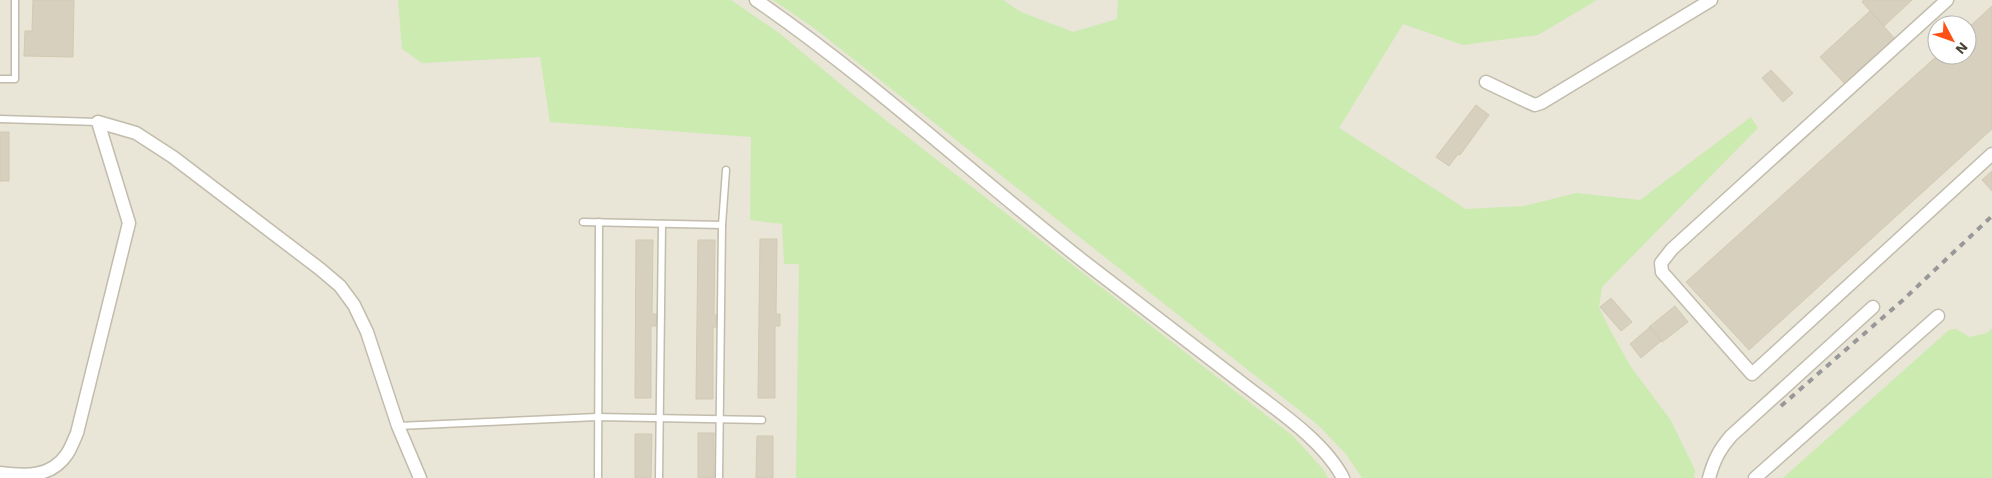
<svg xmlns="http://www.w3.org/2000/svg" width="1992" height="478" viewBox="0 0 1992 478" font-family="'Work Sans',sans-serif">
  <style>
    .residential { fill: #e9e5d7; fill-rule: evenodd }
    .green { fill: #cbebb1 }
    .building { fill: #d7d0be; stroke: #d2c9b1 }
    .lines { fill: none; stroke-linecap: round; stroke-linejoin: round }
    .service-casing { stroke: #c1bcab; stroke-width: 9 }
    .minor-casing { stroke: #c1bcab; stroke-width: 15 }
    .service { stroke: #fff; stroke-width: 6 }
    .minor { stroke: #fff; stroke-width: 12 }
    .rail { stroke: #989898; stroke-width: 4; stroke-dasharray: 6 6; stroke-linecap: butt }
  </style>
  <rect width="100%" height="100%" fill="#f5f3e9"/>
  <path class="residential" d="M0 0H1992V478H0ZM1937 25H1967V55H1937Z"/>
  <g class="green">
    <path d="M398 0H731L779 33 856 97 1293 436 1323 469 1328 478H796L799 264H784L782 224 750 220 751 137 550 122 540 57 422 63 402 49Z"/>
    <path d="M773 0H1003L1021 12 1073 32 1117 19 1118 0H1597L1538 35 1463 45 1403 24 1339 128 1466 209 1524 206 1577 193 1640 200 1751 117 1758 128 1602 287 1599 307 1609 328 1631 367 1670 419 1695 470 1694 478H1362L1346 454 1318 425 814 28Z"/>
    <path d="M1992 328V478H1783L1949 330 1956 329 1970 337 1987 333Z"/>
  </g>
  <g class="building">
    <path d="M33 0H74L73 57 24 56 25 31H32Z"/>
    <path d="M1864 0H1912L1884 26 1862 2Z"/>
    <path d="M1992 6V129L1749 350 1686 282 1938 55H1967V29Z"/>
    <path d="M1870 11 1896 40 1847 86 1820 57Z"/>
    <path d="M1771 70 1793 93 1783 102 1762 78Z"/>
    <path d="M1476 105 1489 115 1460 155 1458 154 1449 166 1436 157Z"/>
    <rect x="0" y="132" width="9" height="49"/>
    <path d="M1992 171V191L1982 180Z"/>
    <path d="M760 239H777L776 314H780V326H775V398H758Z"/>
    <path d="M636 240H653L652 314H657L656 326H651V398H635Z"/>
    <path d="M698 240H715L714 315H718V327H713V399H696Z"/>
    <path d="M1611 298 1632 322 1621 331 1600 307Z"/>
    <path d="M1675 306 1688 322 1662 342 1649 327Z"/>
    <path d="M1650 327 1661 341 1641 358 1630 344Z"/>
    <rect x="698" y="433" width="16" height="45"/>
    <path d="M635 434H652L651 478H635Z"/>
    <path d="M757 436H773V478H756Z"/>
  </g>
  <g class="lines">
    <defs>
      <g id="service">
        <path d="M0 79H15V0"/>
        <path d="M0 119 98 122"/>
        <path d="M583 222 722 225"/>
        <path d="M398 426 597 417 762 420"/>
        <path d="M598 478 599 222"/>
        <path d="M659 478 662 224"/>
        <path d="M719 478 722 225 726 170"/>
      </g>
      <g id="minor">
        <path d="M756 0C872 80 976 177 1087 264 1137 303 1188 341 1238 380 1272 407 1323 439 1343 478"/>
        <path d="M1947 0 1672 249 1661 263 1662 272 1752 374 1992 154"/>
        <path d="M1486 82 1528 102 1535 105 1541 103 1711 0"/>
        <path d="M0 473C25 476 51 478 67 454 71 448 74 440 77 433L129 223 98 122 136 133 173 157 320 269 340 286 354 305 367 332 398 426 420 478"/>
        <path d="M1709 478C1714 460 1719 450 1731 436L1873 307"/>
        <path d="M1755 478 1938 316"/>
      </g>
    </defs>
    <use href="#service" class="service-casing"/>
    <use href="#minor" class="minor-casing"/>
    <use href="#service" class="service"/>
    <use href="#minor" class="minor"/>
    <path class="rail" d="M1781 406 1903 300 1992 216"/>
  </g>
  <g transform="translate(1952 40) rotate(131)"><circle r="24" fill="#ffffff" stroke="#b6b4af"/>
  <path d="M0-4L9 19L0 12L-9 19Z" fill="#ff5116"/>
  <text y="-8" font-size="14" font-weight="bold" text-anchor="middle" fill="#494437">N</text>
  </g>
</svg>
